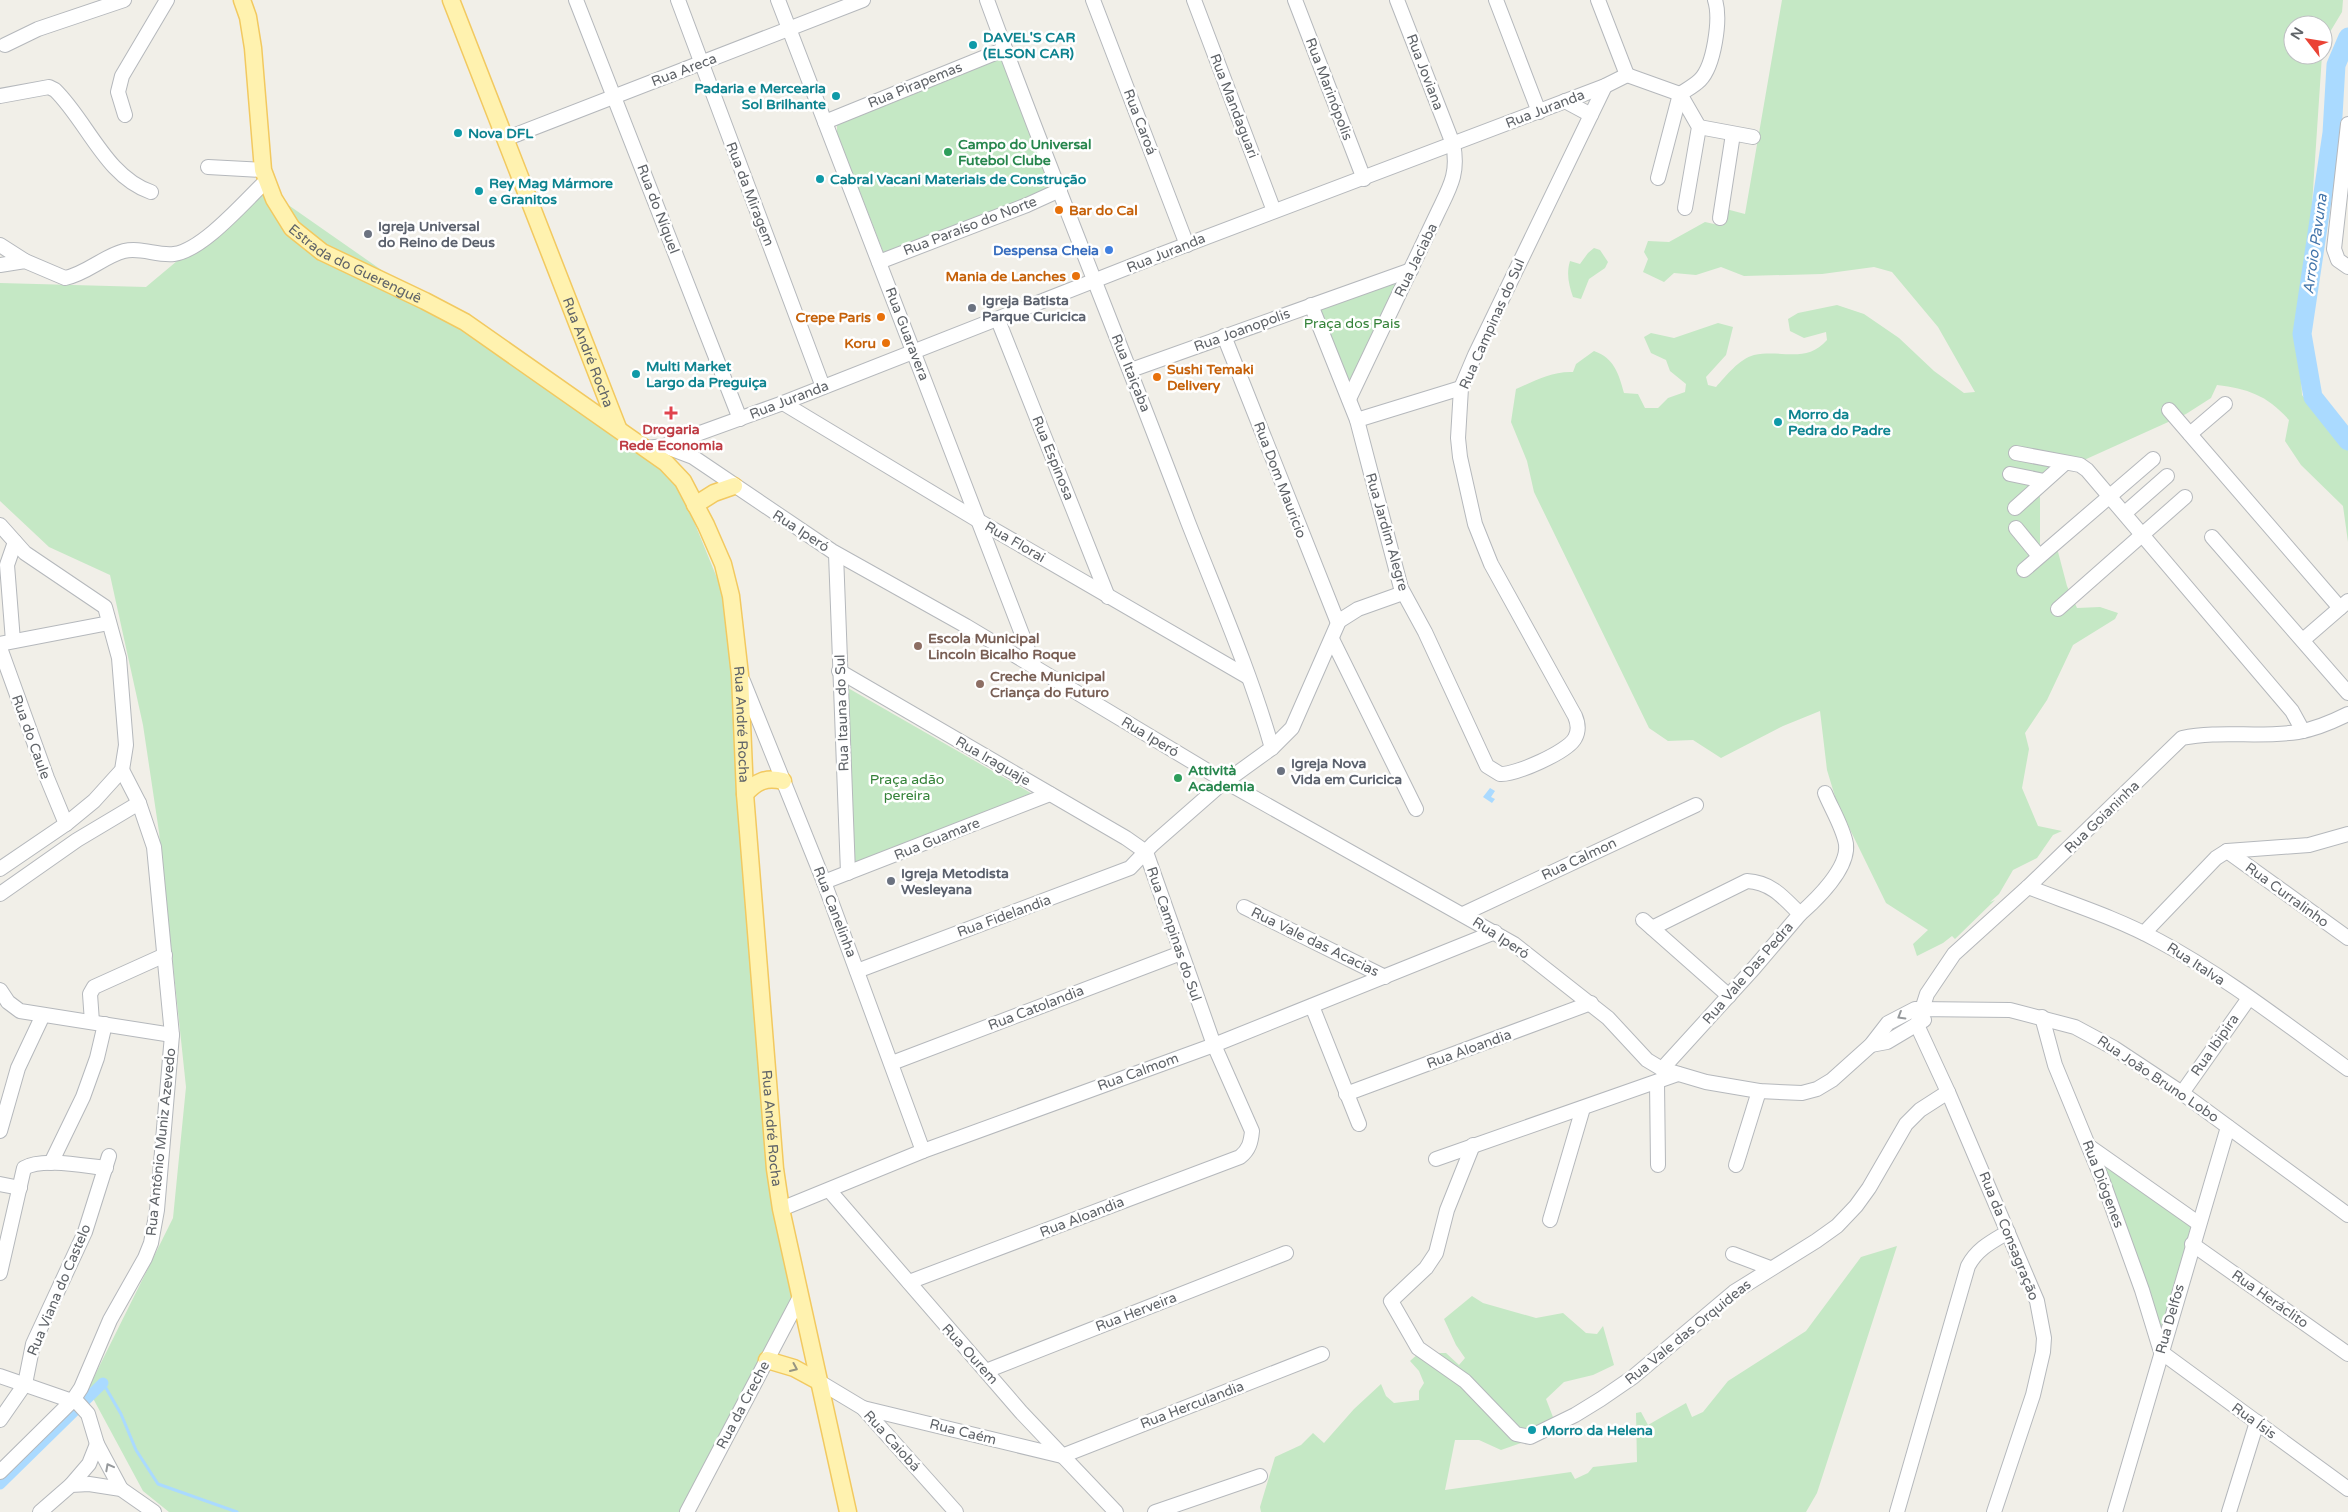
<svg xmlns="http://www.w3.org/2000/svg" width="2348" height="1512" viewBox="0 0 2348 1512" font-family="'Varela Round',sans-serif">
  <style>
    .green { fill: #c5e8c5 }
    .water { fill: #aadaff }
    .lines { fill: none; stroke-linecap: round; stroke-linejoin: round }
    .stream { stroke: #aadaff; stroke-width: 3 }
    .canal { stroke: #aadaff; stroke-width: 11 }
    .river { stroke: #aadaff; stroke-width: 19 }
    .minor-casing { stroke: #b5b8bc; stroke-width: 16 }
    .major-casing { stroke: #f2c960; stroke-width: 19 }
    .minor { stroke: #fff; stroke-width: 14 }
    .major { stroke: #fff2af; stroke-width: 16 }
    .oneway { stroke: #979a9d }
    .oneway2 { stroke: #979581 }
    .culture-dot { fill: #0f9aa8; stroke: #fff; stroke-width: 2 }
    .leisure-dot { fill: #2e9e5b; stroke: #fff; stroke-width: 2 }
    .food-dot { fill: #e8710a; stroke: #fff; stroke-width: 2 }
    .worship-dot { fill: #6b7280; stroke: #fff; stroke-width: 2 }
    .shop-dot { fill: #3f7fe0; stroke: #fff; stroke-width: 2 }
    .health-dot { fill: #e0444e; stroke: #fff; stroke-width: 2 }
    .education-dot { fill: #8d6e63; stroke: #fff; stroke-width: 2 }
    .labels { text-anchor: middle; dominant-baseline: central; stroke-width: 5; stroke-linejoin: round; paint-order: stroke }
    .culture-label { font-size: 14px; font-weight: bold; fill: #0d838f; stroke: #fff; text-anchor: start }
    .street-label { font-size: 14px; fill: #5f6368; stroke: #fff }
    .leisure-label { font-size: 14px; font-weight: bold; fill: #27864d; stroke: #fff; text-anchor: start }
    .food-label { font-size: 14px; font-weight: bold; fill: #c56008; stroke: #fff; text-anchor: end }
    .worship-label { font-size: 14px; font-weight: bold; fill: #5b616d; stroke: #fff; text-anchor: start }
    .shop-label { font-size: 14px; font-weight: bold; fill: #366cbe; stroke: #fff; text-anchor: end }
    .park-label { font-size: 14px; fill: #348238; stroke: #fff }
    .health-label { font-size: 14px; font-weight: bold; fill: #be3a42; stroke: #fff }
    .education-label { font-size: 14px; font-weight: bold; fill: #785e54; stroke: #fff; text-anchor: start }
    .water-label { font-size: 15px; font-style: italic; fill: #4174aa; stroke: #fff }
  </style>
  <rect width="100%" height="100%" fill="#f1efe8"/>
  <g class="green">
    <path d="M1782 0H2343L2342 12 2327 37 2323 53V25H2293V55H2322L2311 220 2299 342 2302 395 2331 432 2348 448V542L2343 506 2301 465 2285 441 2289 420C2267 395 2248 389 2217 385L2211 398 2186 414 2073 465 2040 477V548H2057L2067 586 2077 608 2100 607 2118 613 2115 619 2073 645 2047 700 2025 733 2029 749 2022 788 2038 826 2062 831 2053 835 2037 858 2013 870 1999 894 1990 902 1995 900 1955 939 1952 936 1943 943 1917 956 1913 944 1928 930 1886 903 1862 854 1837 803 1827 770 1820 711 1783 726 1721 758 1693 740 1668 741 1649 728 1534 492 1527 461 1511 422 1516 389C1535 381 1552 371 1573 372L1576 364 1594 351C1614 358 1619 374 1624 393L1638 394 1645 408H1658L1668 398 1685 392 1686 384 1670 371 1666 360 1651 353 1644 337 1651 333 1674 338 1718 323 1733 327 1726 355 1706 377 1708 385 1716 387C1726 376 1739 359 1754 355 1782 349 1806 364 1827 340L1826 332 1804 338 1790 331 1788 319 1798 313 1837 305 1864 314 1899 338 1934 371 1964 393 1975 392 1938 327 1892 272 1874 267 1822 274 1744 276 1721 267 1696 275 1674 273 1664 282 1643 272 1648 259 1644 252 1648 241 1669 242 1705 222 1723 226 1726 209 1745 214Z"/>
    <path d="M995 56 1003 58 1053 189 884 254 837 133V123Z"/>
    <path d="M264 188 675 475 746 649 753 919 801 1303 688 1512H169L143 1491 88 1389 173 1218 186 1087 159 832 143 725 110 575 49 547 0 501V283L146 287Z"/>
    <path d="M1594 248 1600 250 1608 262 1605 268 1589 279 1581 299 1573 297C1569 285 1566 274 1570 261L1580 264 1588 253Z"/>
    <path d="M1410 269 1349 398 1313 306Z"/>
    <path d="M848 688 1036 796 854 866Z"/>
    <path d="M2089 1147 2198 1223 2161 1352Z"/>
    <path d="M1897 1246 1817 1493 1806 1512H1261L1260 1507 1275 1457 1301 1445 1313 1433 1324 1443 1354 1409 1381 1384 1386 1396 1394 1403 1419 1400V1391L1424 1383 1419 1371 1410 1361 1419 1353H1446L1459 1365 1465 1358 1456 1345 1444 1319 1472 1296 1483 1303 1536 1318 1563 1313 1586 1333 1597 1334 1603 1326 1614 1365 1593 1375 1564 1382 1546 1399 1558 1430 1501 1450 1479 1440H1455L1445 1490 1571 1472 1575 1479 1588 1473 1593 1467 1637 1462 1636 1413 1641 1412 1648 1425 1686 1403 1692 1417 1703 1412 1728 1381 1806 1331 1861 1257Z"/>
  </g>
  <path class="water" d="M1490 788 1495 791 1491 797 1495 799 1492 803 1483 797Z"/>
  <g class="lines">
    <path class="stream" d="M103 1383 121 1414 136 1450 158 1484 237 1512"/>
    <path class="canal" d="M0 1484 103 1383"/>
    <path class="river" d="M2348 37 2336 65 2332 133 2302 334 2313 397 2348 441"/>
    <defs>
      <g id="minor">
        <path d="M576 0 740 419"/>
        <path d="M678 0 823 387"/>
        <path d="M778 0 1035 668"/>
        <path d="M987 0C1051 175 1122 347 1188 522 1217 596 1250 671 1272 748"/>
        <path d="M1093 0 1187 245"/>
        <path d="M1194 0 1274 211"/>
        <path d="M1295 0 1364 179"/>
        <path d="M1496 0 1539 112"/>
        <path d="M1598 0 1627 75"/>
        <path d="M5 45 38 29 124 0"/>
        <path d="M1627 75 1680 94 1699 127 1685 208"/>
        <path d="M0 96 49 87 55 90C87 121 106 177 151 192"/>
        <path d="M1565 101 1591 115"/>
        <path d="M125 115 118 92 122 76 167 0"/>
        <path d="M825 122 1005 49"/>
        <path d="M2348 124 2334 249 2338 260 2348 267"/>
        <path d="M1699 127 1753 137"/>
        <path d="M505 139 863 0"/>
        <path d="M208 167 263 170"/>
        <path d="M1658 178 1680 94C1686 90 1694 86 1700 80 1714 66 1721 19 1715 0"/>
        <path d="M1720 218 1733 134"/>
        <path d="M0 245 25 261"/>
        <path d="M879 262 1027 205 1060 190"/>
        <path d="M0 265 25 261 65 278C86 274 104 256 124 251 141 247 157 256 174 254 203 250 244 202 266 181"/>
        <path d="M1311 305 1357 420 1401 588 1425 632 1487 766 1500 774C1515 775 1568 752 1575 738 1579 731 1578 723 1575 716L1491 564 1475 524 1460 457 1458 438 1461 388 1475 355 1605 86"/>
        <path d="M998 320 1108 597"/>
        <path d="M1224 336 1338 623"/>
        <path d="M1131 370 1411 270"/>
        <path d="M1349 399 1438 212C1450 187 1459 173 1453 144L1397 0"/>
        <path d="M783 403 979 521 1248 677"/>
        <path d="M2169 410 2340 608"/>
        <path d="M1357 420 1461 388"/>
        <path d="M2190 434 2225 404"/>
        <path d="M664 446 783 403 1162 254 1605 86 1627 75"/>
        <path d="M646 448 664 446 693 457 832 551 966 626 1226 782 1514 944 1608 1018 1647 1060 1662 1069 1706 1082 1759 1091 1802 1093 1817 1089 1832 1080 1871 1045 1888 1023 1915 1009 2010 1010 2075 1027 2114 1048 2182 1093 2348 1215"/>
        <path d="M2016 453 2080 465 2087 470 2292 711 2303 731"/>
        <path d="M2010 474 2044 481"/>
        <path d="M2015 508 2065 463"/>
        <path d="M2125 513 2167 476"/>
        <path d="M0 525 25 553 105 607 119 658 126 745 122 770 94 801 66 824 0 869"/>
        <path d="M2016 528 2039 556"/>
        <path d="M2212 537 2348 693"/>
        <path d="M836 554 848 873"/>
        <path d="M2024 570 2153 459"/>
        <path d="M2058 609 2185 497"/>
        <path d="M1332 639 1416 809"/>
        <path d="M2303 640 2348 601"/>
        <path d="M13 641 7 565 15 542"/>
        <path d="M0 644 109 623"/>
        <path d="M0 648 47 778 66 824"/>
        <path d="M839 671 1126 838 1146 852 1214 1045 1252 1131C1251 1142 1249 1150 1240 1157L909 1282"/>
        <path d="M743 681 824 882 923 1151"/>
        <path d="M2227 851 2348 938"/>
        <path d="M824 882 1050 794"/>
        <path d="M2028 887C2072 904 2117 918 2159 941 2225 976 2287 1025 2348 1069"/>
        <path d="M0 894 77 840 139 803"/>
        <path d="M1244 907 1385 977"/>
        <path d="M1463 914 1696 805"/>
        <path d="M1800 914C1817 899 1849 868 1846 844 1843 827 1831 808 1825 793"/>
        <path d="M1643 920 1729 996"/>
        <path d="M1652 928 1747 881C1771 882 1784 898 1800 914L1754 968 1662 1069"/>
        <path d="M2144 933 2216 858 2227 851 2309 845 2348 834"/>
        <path d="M857 971 1130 868 1153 844 1218 787 1272 748 1292 728 1339 621 1358 609 1403 593"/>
        <path d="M0 990 8 1002 20 1011 172 1035"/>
        <path d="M1312 1006 1359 1124"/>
        <path d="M2042 1017 2055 1065 2102 1179 2142 1290 2161 1352 2348 1489"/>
        <path d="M92 1022 90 994 94 987 165 955"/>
        <path d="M1871 1045 1887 1042 1924 1020"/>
        <path d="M892 1063 1181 953"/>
        <path d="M1657 1082 1658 1165"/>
        <path d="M2182 1093 2249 998"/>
        <path d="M1346 1094 1591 1003"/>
        <path d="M0 1131 18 1068 43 1015"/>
        <path d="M1473 1145 1447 1210 1436 1253 1426 1268 1391 1301 1418 1348 1465 1381 1516 1434 1530 1437 1575 1415 1601 1399 1633 1377 1734 1292 1816 1241 1837 1226 1856 1206 1869 1188 1906 1124 1920 1110 1948 1092"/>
        <path d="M2090 1147 2198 1223"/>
        <path d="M1436 1159 1678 1074"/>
        <path d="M51 1163 83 1097 97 1058 105 1024"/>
        <path d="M1736 1165 1759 1091"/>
        <path d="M0 1184 20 1188"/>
        <path d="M829 1190 1021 1412 1116 1512"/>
        <path d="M781 1209 923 1151 1214 1045 1495 932"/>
        <path d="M1550 1220 1583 1108"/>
        <path d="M2192 1244 2348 1354"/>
        <path d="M1733 1254 1770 1268"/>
        <path d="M0 1273 24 1168C42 1157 85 1166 106 1168"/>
        <path d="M986 1371 1286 1253"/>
        <path d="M0 1376 78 1403 88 1414 97 1444 121 1489"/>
        <path d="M818 1381 863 1408 956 1512"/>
        <path d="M863 1408 1062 1456 1322 1354"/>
        <path d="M0 1420 25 1384 33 1344 85 1232 109 1156"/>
        <path d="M0 1472 73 1400 81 1388 110 1320 145 1258 151 1243 157 1210 172 1035 154 847 139 803 122 770"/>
        <path d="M71 1485 89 1464 97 1444"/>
        <path d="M40 1512 71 1485 89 1484 121 1489 154 1512"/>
        <path d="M687 1512 800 1297"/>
        <path d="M1155 1512 1260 1476"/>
        <path d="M1897 1512 1968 1266C1977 1249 1991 1242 2008 1232"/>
        <path d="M1994 1512 2033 1395 2043 1352 2044 1338 2037 1301 1948 1092 1917 1025 1927 994 1954 954 2028 887 2182 738C2220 730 2259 738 2298 732 2316 729 2332 722 2348 714"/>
        <path d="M2115 1512 2228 1127"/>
        <path d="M2229 1512 2257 1422"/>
      </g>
      <g id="major">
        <path id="s1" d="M242 0 248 17 253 48 263 170 274 199 292 228 322 252 425 301 465 322 666 463 683 481 706 525 723 564 731 596 740 675 745 794 775 1169 781 1209 848 1512"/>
        <path id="s2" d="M451 0 618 428"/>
        <path d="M695 505 714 493 734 486"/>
        <path d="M745 794C757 781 766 777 783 781"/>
        <path d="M767 1360 794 1368 818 1381"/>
      </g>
    </defs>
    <use href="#minor" class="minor-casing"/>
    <use href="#major" class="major-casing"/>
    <use href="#minor" class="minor"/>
    <use href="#major" class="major"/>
  </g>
  <defs><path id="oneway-chevron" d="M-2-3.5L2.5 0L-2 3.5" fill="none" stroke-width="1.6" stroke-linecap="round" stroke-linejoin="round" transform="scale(1.25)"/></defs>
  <g class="oneway">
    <use href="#oneway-chevron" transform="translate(1901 1016) rotate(149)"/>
    <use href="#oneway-chevron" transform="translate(109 1467) rotate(-118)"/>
  </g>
  <use class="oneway2" href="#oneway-chevron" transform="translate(794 1368) rotate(24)"/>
  <g class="culture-dot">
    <circle cx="973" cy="45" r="5"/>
    <circle cx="836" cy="96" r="5"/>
    <circle cx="458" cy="133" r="5"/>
    <circle cx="820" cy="179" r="5"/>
    <circle cx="479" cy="191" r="5"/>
    <circle cx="636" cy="374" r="5"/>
    <circle cx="1778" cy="422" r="5"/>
    <circle cx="1532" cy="1430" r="5"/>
  </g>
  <g class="leisure-dot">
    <circle cx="948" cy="152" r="5"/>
    <circle cx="1178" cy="778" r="5"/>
  </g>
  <g class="food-dot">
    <circle cx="1059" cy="210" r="5"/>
    <circle cx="1076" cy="276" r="5"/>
    <circle cx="881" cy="317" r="5"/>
    <circle cx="886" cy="343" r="5"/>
    <circle cx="1157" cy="377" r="5"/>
  </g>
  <g class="worship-dot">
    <circle cx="368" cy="234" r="5"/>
    <circle cx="972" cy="308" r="5"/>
    <circle cx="1281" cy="771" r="5"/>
    <circle cx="891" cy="881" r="5"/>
  </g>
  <circle class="shop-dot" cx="1109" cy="250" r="5"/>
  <path class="health-dot" d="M668.5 405.5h5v5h5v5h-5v5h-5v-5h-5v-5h5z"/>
  <g class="education-dot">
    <circle cx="918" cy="646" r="5"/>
    <circle cx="980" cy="684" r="5"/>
  </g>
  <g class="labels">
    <g class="culture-label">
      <text x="983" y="37">DAVEL'S CAR<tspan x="983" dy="16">(ELSON CAR)</tspan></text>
      <text x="826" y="88" text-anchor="end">Padaria e Mercearia<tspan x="826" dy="16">Sol Brilhante</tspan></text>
      <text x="468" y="133">Nova DFL</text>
      <text x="830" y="179">Cabral Vacani Materiais de Construção</text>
      <text x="489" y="183">Rey Mag Mármore<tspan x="489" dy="16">e Granitos</tspan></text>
      <text x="646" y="366">Multi Market<tspan x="646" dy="16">Largo da Preguiça</tspan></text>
      <text x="1788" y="414">Morro da<tspan x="1788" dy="16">Pedra do Padre</tspan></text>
      <text x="1542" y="1430">Morro da Helena</text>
    </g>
    <g class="street-label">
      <text transform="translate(684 70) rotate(-21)">Rua Areca</text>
      <text transform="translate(1425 72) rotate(69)">Rua Joviana</text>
      <text transform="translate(915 85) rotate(-22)">Rua Pirapemas</text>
      <text transform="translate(1329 89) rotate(69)">Rua Marinópolis</text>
      <text transform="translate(1234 106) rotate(69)">Rua Mandaguari</text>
      <text transform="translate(1545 109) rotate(-21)">Rua Juranda</text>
      <text transform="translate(1140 122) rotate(69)">Rua Caroá</text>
      <text transform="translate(750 194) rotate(69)">Rua da Miragem</text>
      <text transform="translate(658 209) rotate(69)">Rua do Níquel</text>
      <text transform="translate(970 226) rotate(-21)">Rua Paraíso do Norte</text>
      <text transform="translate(1166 253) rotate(-22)">Rua Juranda</text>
      <text transform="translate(1416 260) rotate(-64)">Rua Jaciaba</text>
      <text stroke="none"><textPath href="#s1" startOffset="310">Estrada do Guerenguê</textPath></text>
      <text transform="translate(1492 324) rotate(-66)">Rua Campinas do Sul</text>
      <text transform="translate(1242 330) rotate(-20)">Rua Joanopolis</text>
      <text transform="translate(907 334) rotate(69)">Rua Guaravera</text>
      <text stroke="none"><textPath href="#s2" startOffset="378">Rua André Rocha</textPath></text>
      <text transform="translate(1131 373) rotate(68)">Rua Itaiçaba</text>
      <text transform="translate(789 400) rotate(-21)">Rua Juranda</text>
      <text transform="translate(1053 458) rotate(68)">Rua Espinosa</text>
      <text transform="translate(1280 480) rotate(69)">Rua Dom Mauricio</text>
      <text transform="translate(801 531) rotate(33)">Rua Iperó</text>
      <text transform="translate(1387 532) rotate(74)">Rua Jardim Alegre</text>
      <text transform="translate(1015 542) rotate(30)">Rua Florai</text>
      <text transform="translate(842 713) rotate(-92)">Rua Itauna do Sul</text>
      <text stroke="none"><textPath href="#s1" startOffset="959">Rua André Rocha</textPath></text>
      <text transform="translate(31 737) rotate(70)">Rua do Caule</text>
      <text transform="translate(1150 737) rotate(31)">Rua Iperó</text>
      <text transform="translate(993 761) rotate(30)">Rua Iraguaje</text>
      <text transform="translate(2102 817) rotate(-44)">Rua Goianinha</text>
      <text transform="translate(937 839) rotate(-22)">Rua Guamare</text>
      <text transform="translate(1579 859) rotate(-25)">Rua Calmon</text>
      <text transform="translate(2287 895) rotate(36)">Rua Curralinho</text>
      <text transform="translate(835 912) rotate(69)">Rua Canelinha</text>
      <text transform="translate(1004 916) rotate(-20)">Rua Fidelandia</text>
      <text transform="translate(1174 934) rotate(71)">Rua Campinas do Sul</text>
      <text transform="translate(1501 938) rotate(33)">Rua Iperó</text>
      <text transform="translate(1315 942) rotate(26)">Rua Vale das Acacias</text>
      <text transform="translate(2196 964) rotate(33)">Rua Italva</text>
      <text transform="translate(1748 973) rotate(-49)">Rua Vale Das Pedra</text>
      <text transform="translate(1036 1008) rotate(-21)">Rua Catolandia</text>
      <text transform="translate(2215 1045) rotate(-55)">Rua Ibipira</text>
      <text transform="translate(1469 1049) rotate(-20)">Rua Aloandia</text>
      <text transform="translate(1138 1072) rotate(-20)">Rua Calmom</text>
      <text transform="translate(2158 1079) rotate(34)">Rua João Bruno Lobo</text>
      <text stroke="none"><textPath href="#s1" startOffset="1364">Rua André Rocha</textPath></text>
      <text transform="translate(161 1142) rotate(-84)">Rua Antônio Muniz Azevedo</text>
      <text transform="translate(2103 1184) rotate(69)">Rua Diógenes</text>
      <text transform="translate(1082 1217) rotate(-21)">Rua Aloandia</text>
      <text transform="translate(2009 1236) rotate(68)">Rua da Consagração</text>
      <text transform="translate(59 1290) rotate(-67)">Rua Viana do Castelo</text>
      <text transform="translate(2270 1299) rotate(35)">Rua Heráclito</text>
      <text transform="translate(1136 1312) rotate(-21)">Rua Herveira</text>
      <text transform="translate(2170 1319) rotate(-74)">Rua Delfos</text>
      <text transform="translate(1688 1332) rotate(-39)">Rua Vale das Orquideas</text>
      <text transform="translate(970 1354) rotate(48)">Rua Ourem</text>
      <text transform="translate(743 1405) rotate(-62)">Rua da Creche</text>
      <text transform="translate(1192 1405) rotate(-21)">Rua Herculandia</text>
      <text transform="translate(2254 1421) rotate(36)">Rua Ísis</text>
      <text transform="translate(963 1432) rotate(14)">Rua Caém</text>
      <text transform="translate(892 1441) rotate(48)">Rua Caiobá</text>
    </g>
    <g class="leisure-label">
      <text x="958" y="144">Campo do Universal<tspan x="958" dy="16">Futebol Clube</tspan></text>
      <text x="1188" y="770">Attività<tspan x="1188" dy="16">Academia</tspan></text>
    </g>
    <g class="food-label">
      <text x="1069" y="210" text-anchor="start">Bar do Cal</text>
      <text x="1066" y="276">Mania de Lanches</text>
      <text x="871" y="317">Crepe Paris</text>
      <text x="876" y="343">Koru</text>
      <text x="1167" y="369" text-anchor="start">Sushi Temaki<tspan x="1167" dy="16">Delivery</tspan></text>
    </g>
    <g class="worship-label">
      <text x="378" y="226">Igreja Universal<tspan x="378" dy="16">do Reino de Deus</tspan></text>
      <text x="982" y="300">Igreja Batista<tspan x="982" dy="16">Parque Curicica</tspan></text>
      <text x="1291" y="763">Igreja Nova<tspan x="1291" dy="16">Vida em Curicica</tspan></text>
      <text x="901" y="873">Igreja Metodista<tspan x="901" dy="16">Wesleyana</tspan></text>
    </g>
    <g class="shop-label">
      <text x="1099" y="250">Despensa Cheia</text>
    </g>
    <g class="park-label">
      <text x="1352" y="323">Praça dos Pais</text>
      <text x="907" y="779">Praça adão<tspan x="907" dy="16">pereira</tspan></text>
    </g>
    <g class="health-label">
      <text x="671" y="429">Drogaria<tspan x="671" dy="16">Rede Economia</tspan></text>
    </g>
    <g class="education-label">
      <text x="928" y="638">Escola Municipal<tspan x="928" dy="16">Lincoln Bicalho Roque</tspan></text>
      <text x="990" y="676">Creche Municipal<tspan x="990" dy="16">Criança do Futuro</tspan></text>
    </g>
    <g class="water-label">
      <text transform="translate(2315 244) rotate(-82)">Arroio Pavuna</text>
    </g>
  </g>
  <g transform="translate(2308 40) rotate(301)"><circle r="24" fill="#ffffff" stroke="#bfc1c3"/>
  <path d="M0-4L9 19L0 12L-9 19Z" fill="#ea4335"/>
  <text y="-8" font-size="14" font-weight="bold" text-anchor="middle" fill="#5f6368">N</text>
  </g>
</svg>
